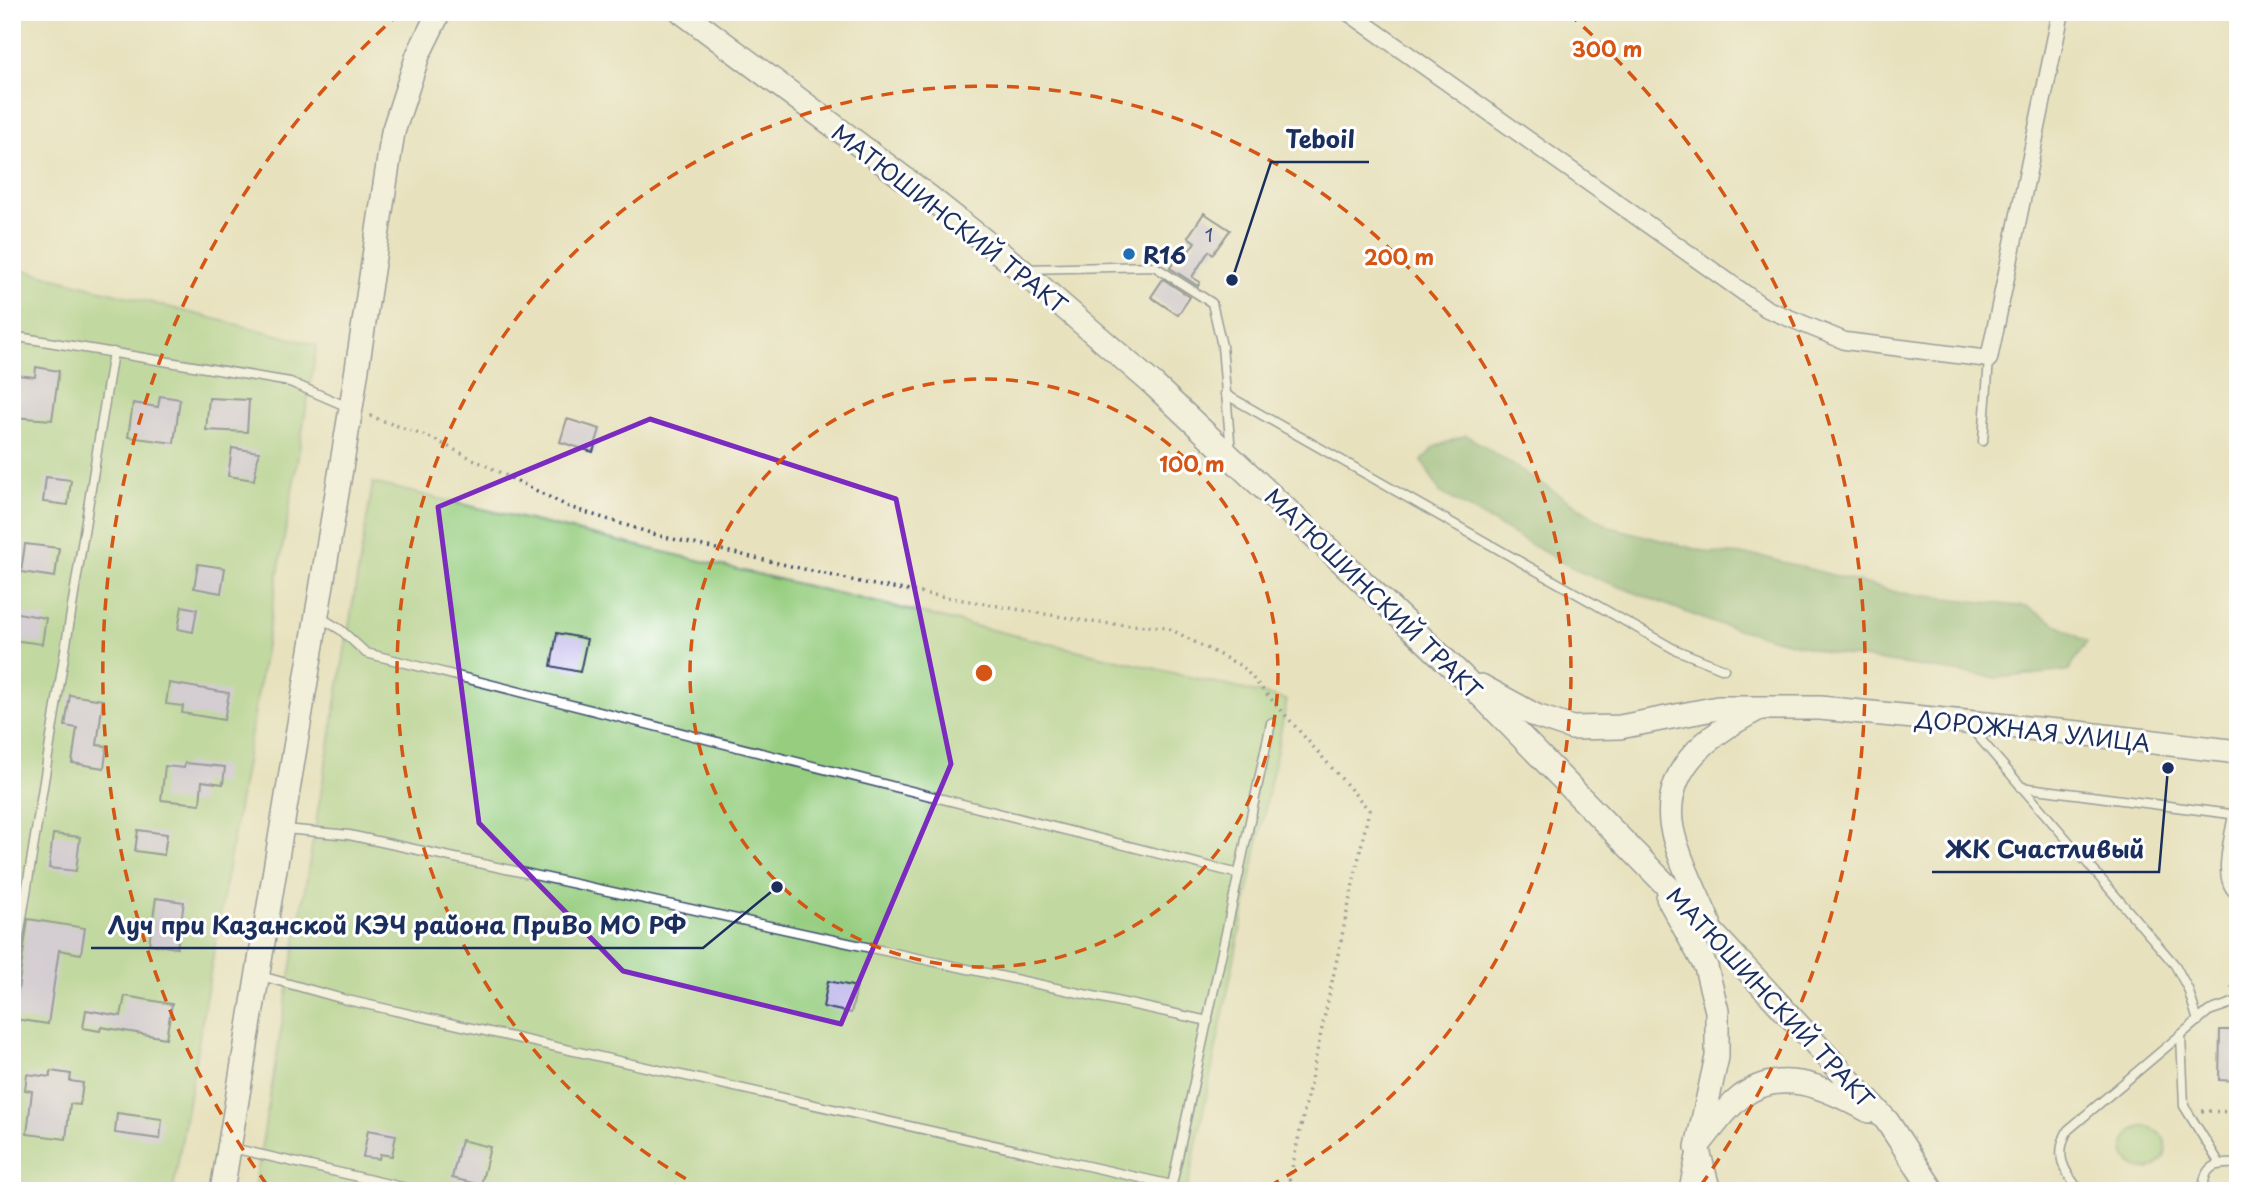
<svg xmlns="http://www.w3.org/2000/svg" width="2250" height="1203" viewBox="0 0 2250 1203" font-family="'Playpen Sans',sans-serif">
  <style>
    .green { fill: #96cd7f; stroke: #587e6e; stroke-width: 2 }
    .forest { fill: #78b06e; stroke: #4a7066; stroke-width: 2 }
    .building { fill: #bcb3ea }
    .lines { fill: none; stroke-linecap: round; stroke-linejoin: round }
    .lane-casing { stroke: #3a4a6c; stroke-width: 11 }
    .street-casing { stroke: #3a4a6c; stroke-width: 19 }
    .secondary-casing { stroke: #3a4a6c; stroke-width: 26 }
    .path { stroke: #3a4a6c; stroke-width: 3.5; stroke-dasharray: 2 5; stroke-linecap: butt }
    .lane { stroke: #fff; stroke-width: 8 }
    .street { stroke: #fff; stroke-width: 16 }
    .secondary { stroke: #fff; stroke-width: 23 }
    .marked { fill: none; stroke: #7b2cbf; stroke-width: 5; stroke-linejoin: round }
    .ring { fill: none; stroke: #d45514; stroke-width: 3.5; stroke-dasharray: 12 9 }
    .poi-dot { fill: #1f6fb2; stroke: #fff; stroke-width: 2.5 }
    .labels { text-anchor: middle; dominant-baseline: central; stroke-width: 6; stroke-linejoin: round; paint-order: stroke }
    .number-label { font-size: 19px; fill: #435081 }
    .street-label { font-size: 23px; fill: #1b2f5e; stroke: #fff }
    .poi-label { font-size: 23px; font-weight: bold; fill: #1b2f5e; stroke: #fff; text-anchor: start }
    .centre { fill: #d45514; stroke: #fff; stroke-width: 3.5 }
    .ring-label { font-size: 21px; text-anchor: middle; font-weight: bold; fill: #d45514; stroke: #fff; stroke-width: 6; stroke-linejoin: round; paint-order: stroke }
    .leader { fill: none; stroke: #1b2f5e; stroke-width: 2.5 }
    .callout-dot { fill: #1b2f5e; stroke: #fff; stroke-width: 2.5 }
    .callout-label { font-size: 24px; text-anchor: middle; font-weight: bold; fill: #1b2f5e; stroke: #fff; stroke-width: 6; stroke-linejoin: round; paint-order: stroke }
  </style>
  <rect width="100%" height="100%" fill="#fff"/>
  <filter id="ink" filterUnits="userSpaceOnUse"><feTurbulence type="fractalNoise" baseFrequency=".0143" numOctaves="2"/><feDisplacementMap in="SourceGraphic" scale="14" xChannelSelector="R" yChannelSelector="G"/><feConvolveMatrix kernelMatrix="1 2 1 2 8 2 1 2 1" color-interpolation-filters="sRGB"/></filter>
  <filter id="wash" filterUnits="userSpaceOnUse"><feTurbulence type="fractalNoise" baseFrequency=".00686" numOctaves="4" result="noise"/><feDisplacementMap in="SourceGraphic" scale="28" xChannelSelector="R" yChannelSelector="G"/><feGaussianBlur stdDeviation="1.57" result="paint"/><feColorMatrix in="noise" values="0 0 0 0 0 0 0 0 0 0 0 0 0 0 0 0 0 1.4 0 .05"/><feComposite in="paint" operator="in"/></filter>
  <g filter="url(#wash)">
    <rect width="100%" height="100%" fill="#e8e1be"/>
    <g class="green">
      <path d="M12 267 317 345 173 1191H12Z"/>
      <path d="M373 483 1287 700 1187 1191H254Z"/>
      <circle cx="2145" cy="1148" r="21"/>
    </g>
    <path class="forest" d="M1466 435 1610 527 1711 553 1760 556 1900 593 2027 607 2087 642 2068 671 1996 678 1830 653 1714 623 1576 570 1440 492 1422 461 1434 447Z"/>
    <g id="blocks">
      <g class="building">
        <path d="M1204 213 1230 230 1213 254 1209 251 1192 277 1200 282 1198 286 1170 268 1174 262 1181 263 1195 242 1188 237Z"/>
        <path d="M1163 279 1190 297 1178 315 1151 297Z"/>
        <path d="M36 367 59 371 52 420 12 417 17 375 35 377Z"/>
        <path d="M160 396 180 399 174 443 128 437 133 403 158 407Z"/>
        <path d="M209 398 249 400 247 432 206 430Z"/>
        <path d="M567 419 600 429 593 452 560 442Z"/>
        <path d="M232 448 259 452 254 480 228 476Z"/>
        <path d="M46 477 71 480 68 505 43 502Z"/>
        <path d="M25 544 59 548 55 577 21 572Z"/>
        <path d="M198 564 225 568 221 593 194 588Z"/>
        <path d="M182 606 197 609 193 632 178 629Z"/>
        <path d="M12 612 46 618 42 644 12 640Z"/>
        <path d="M557 633 587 639 580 672 551 666Z"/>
        <path d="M169 683 229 693 224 720 182 713 183 706 166 704Z"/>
        <path d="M70 695 103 700 97 745 107 746 104 768 72 763 77 728 65 726Z"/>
        <path d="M185 763 225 767 223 784 202 781 200 804 161 800 165 766 184 768Z"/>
        <path d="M138 830 167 834 164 855 135 851Z"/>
        <path d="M53 834 80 837 76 871 49 868Z"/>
        <path d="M156 898 184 902 177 948 149 944Z"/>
        <path d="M28 919 85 928 81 954 59 950 48 1024 14 1019Z"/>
        <path d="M828 981 857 987 851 1013 823 1007Z"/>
        <path d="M125 996 172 1004 166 1038 101 1027 100 1031 83 1028 86 1010 121 1016Z"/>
        <path d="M2220 1030H2238V1081L2219 1080Z"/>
        <path d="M51 1071 71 1074 70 1081 83 1083 80 1105 70 1104 66 1139 27 1134 32 1091 25 1090 27 1074 50 1077Z"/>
        <path d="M117 1113 162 1119 160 1139 115 1133Z"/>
        <path d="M368 1130 396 1135 392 1156 380 1154 379 1159 363 1157Z"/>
        <path d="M461 1140 490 1147 481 1185 452 1178Z"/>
      </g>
    </g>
  </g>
  <g filter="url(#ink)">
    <use href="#blocks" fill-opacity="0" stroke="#3a4a6c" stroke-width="2"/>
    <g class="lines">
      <defs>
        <g id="lane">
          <path d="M1026 269 1154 266 1212 303 1222 346 1231 452"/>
          <path d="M12 336 290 382 348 407"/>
          <path d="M1225 394 1674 649 1724 669"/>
          <path d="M1983 441 1989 359"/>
          <path d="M320 617 341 630 366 653 1239 874"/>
          <path d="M1970 727 2175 965 2188 989 2198 1021"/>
          <path d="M2021 787 2238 815"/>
          <path d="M2233 814C2230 836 2214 884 2238 896"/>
          <path d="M285 829 349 835 1208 1021"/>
          <path d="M261 976 347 1000 1172 1185 1271 723"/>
          <path d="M12 980 113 352"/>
          <path d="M2181 1035 2184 1106 2220 1164"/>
          <path d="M232 1148 419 1191"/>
          <path d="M2080 1191C2063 1170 2054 1155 2068 1130L2209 1011 2238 1001"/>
          <path d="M2203 1191C2204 1165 2214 1163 2238 1164"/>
        </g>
        <g id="street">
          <path d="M1348 12 1767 309 1845 341 1989 359 2061 12"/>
          <path d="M1687 1191 1696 1149"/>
        </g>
        <g id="secondary">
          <path d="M682 12 929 197 1020 269 1154 385 1341 561 1462 676 1713 933 1887 1121 1933 1191"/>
          <path d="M1481 686 1536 716 1572 728 1620 727 1718 708H1820L2079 733 2238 752"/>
          <path d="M1668 898 1706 967 1717 1011V1057L1697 1147 1709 1191"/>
          <path d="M1709 923C1698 896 1674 850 1671 822 1665 765 1712 733 1756 710"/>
          <path d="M1700 1143C1711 1130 1722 1114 1735 1102 1776 1063 1828 1088 1869 1111"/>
          <path d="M222 1191 351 408 393 132 418 55 439 12"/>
        </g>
      </defs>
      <use href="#lane" class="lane-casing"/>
      <use href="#street" class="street-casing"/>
      <use href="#secondary" class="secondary-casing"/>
      <g class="path">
        <path d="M370 416 431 438 569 507 660 536 869 584 1098 623 1166 627 1243 667 1369 810 1287 1191"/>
        <path d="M2232 988 2238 945"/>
        <path d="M2202 1111 2238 1112"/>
      </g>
      <use href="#lane" class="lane"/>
      <use href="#street" class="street"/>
      <use href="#secondary" class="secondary"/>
    </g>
  </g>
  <path d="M0 0H2250V1203H0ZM650 419 896 499 951 764 841 1024 623 971 479 823 438 507Z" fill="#e8e1be" fill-opacity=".55" fill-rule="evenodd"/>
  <path class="marked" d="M650 419 896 499 951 764 841 1024 623 971 479 823 438 507Z"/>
  <g class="ring">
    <circle cx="984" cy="673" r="294"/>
    <path d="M704 1189A587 587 0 1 1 1264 1189"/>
    <path d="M267 1185A881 881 0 0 1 400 13M1568 13A881 881 0 0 1 1701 1185"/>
  </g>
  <circle class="poi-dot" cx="1129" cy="254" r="7"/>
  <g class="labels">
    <g class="number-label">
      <text x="1209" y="234">1</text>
    </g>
    <g class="street-label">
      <text transform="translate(950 218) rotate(38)">МАТЮШИНСКИЙ ТРАКТ</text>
      <text transform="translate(1374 593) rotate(44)">МАТЮШИНСКИЙ ТРАКТ</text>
      <text transform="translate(2033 730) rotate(6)">ДОРОЖНАЯ УЛИЦА</text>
      <text transform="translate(1771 997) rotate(47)">МАТЮШИНСКИЙ ТРАКТ</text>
    </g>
    <g class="poi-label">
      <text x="1143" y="254">R16</text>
    </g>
  </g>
  <circle cx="984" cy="673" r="10" class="centre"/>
  <g class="ring-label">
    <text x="1607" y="57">300 m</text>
    <text x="1399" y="265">200 m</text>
    <text x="1192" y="472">100 m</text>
  </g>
  <path class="leader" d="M1232 280L1271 162H1369M2168 768L2159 872H1932M777 887L703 948H91"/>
  <g class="callout-dot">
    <circle cx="1232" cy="280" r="7"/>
    <circle cx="2168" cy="768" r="7"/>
    <circle cx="777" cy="887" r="7"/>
  </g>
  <g class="callout-label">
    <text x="1320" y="148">Teboil</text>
    <text x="2045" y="858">ЖК Счастливый</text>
    <text x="397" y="934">Луч при Казанской КЭЧ района ПриВо МО РФ</text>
  </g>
  <rect width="2250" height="1203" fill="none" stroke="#fff" stroke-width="42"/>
</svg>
